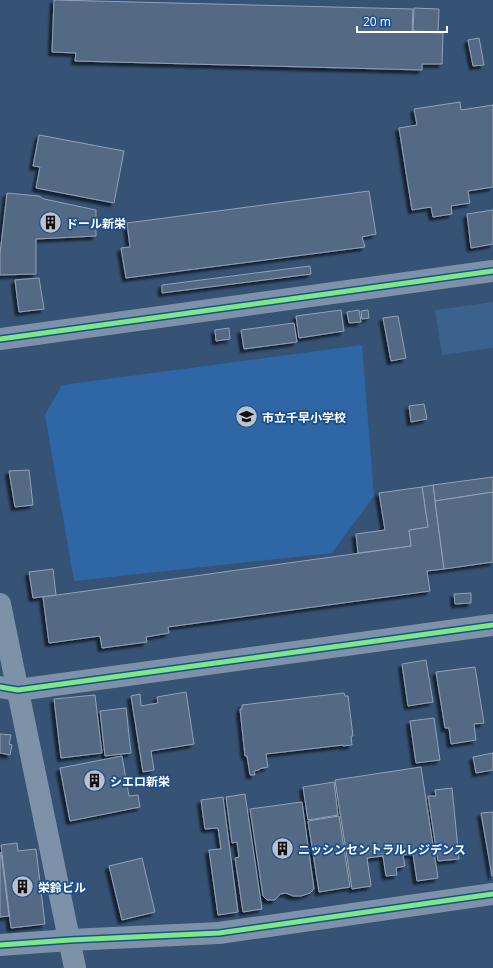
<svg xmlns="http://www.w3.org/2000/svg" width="493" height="968" viewBox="0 0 493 968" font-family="'Open Sans','Noto Sans JP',sans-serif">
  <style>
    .green { fill: #2f66a5 }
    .water { fill: #3b618d }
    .building { fill: #526984; stroke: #92a2b6; filter: url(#shadow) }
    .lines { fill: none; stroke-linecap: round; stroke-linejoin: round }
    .street { stroke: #7d92a8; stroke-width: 22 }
    .cycleway-casing { stroke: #1b4f8f; stroke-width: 8 }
    .cycleway { stroke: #7ce984; stroke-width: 5 }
    .labels { text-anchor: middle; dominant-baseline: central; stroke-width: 3.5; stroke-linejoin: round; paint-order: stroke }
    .poi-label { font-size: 12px; font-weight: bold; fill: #fff; stroke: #1b4f8f; text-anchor: start }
  </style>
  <defs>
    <filter id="shadow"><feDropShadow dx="-3.5" dy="3.5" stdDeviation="1" flood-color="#0009"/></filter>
  </defs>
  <rect width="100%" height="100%" fill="#365274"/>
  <path class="green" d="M362 345 374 496 332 553 74 581 45 415 62 385Z"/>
  <path class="water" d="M493 302V348L442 355 435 310Z"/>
  <g class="building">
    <path d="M54 0 413 9 412 32 443 33 442 64H422V70L75 61 76 53 52 52Z"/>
    <path d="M414 8 439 9 438 32 413 31Z"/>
    <path d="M479 38 484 65 473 66 468 40Z"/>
    <path d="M460 102 461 110 493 105V187L468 191 470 203 451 206 452 214 433 217 431 207 412 210 399 128 417 125 414 109Z"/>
    <path d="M39 135 124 151 114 203 36 188 40 167 33 166Z"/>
    <path d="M369 191 376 234 362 237 365 247 126 278 121 248 130 247 127 223Z"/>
    <path d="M7 193 39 196 44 199 96 210V236L36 239V274L0 275V254Z"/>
    <path d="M493 210V244L471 248 467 214Z"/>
    <path d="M310 266 311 274 162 293V285Z"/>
    <path d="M39 278 44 309 19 312 15 280Z"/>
    <path d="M341 310 344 331 299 338 296 316Z"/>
    <path d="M359 310 361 322 349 323 347 312Z"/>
    <path d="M368 310 369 318 362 319 361 311Z"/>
    <path d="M398 316 406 358 391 361 383 318Z"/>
    <path d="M294 323 297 342 244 349 241 330Z"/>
    <path d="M229 328 230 339 216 341 215 330Z"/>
    <path d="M424 404 427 419 411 422 409 406Z"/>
    <path d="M29 470 33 505 15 507 9 471Z"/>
    <path d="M493 477V492L435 501 433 485Z"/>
    <path d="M433 485 444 569 427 571 430 591 168 627 169 633 146 637 147 642 102 648 100 636 49 643 43 597 411 546 409 530 428 527 422 487Z"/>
    <path d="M422 487 428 527 409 530 411 546 358 553 356 534 385 530 379 493Z"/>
    <path d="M493 492V562L444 569 435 501Z"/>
    <path d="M53 569 56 595 33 598 29 572Z"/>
    <path d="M471 593V603L455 604 454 594Z"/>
    <path d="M426 660 433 702 408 706 402 664Z"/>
    <path d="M475 667 484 723 474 724 476 740 451 744 449 728H445L436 672Z"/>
    <path d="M186 692 194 744 151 751 154 770 143 772 131 696 140 694 141 706 158 703 157 697Z"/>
    <path d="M344 693 345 696H348L353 736H351L352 745 343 746V745L266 754 268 767 259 769V770L254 771 255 775H250L247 756H245L240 709H242V705Z"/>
    <path d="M95 695 102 753 61 758 54 699Z"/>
    <path d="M126 708 131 753 105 756 100 711Z"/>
    <path d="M434 718 440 760 416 763 410 721Z"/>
    <path d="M0 734 11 735 9 744 12 745 10 755 0 753Z"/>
    <path d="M493 753V770L476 773 473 757Z"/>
    <path d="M122 756 129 796 138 795 140 807 70 821 60 768Z"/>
    <path d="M421 767 438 878 417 881 413 854 403 855 405 866 396 868 397 875 386 876 383 856 367 858 371 886 352 889 335 780Z"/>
    <path d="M334 782 338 815 308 820 303 787Z"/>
    <path d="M452 788 459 859 438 861 428 796H436L435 790Z"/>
    <path d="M245 794 262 909 243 912 235 858 239 857 237 842 232 843 226 797Z"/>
    <path d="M223 797 238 912 218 915 209 850 221 849 218 828 205 829 201 800Z"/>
    <path d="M302 802 314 889 310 893 301 896H293L286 893 280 894 275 900H267L263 896 250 809Z"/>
    <path d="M493 812V876H492L481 813Z"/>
    <path d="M339 816 350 887 319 892 308 821Z"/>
    <path d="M17 843 18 851 36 849 45 924 11 928 1 845Z"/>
    <path d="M1 852 9 916 0 917V853Z"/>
    <path d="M142 858 155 912 122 920 109 866Z"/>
  </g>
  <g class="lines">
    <g class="street">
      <path d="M0 339 493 271"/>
      <path d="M0 604 75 968"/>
      <path d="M0 687 18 690 493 625"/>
      <path d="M0 945 70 940 219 933 493 894"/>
    </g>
    <defs>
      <g id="cycleway">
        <path d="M0 339 493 271"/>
        <path d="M0 687 18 690 493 625"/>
        <path d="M0 945 70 940 219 933 493 894"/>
      </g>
    </defs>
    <use href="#cycleway" class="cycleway-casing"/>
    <use href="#cycleway" class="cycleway"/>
  </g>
  <defs>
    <symbol id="building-disc" viewBox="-11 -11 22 22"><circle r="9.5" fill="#b9c2ce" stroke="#1b4f8f"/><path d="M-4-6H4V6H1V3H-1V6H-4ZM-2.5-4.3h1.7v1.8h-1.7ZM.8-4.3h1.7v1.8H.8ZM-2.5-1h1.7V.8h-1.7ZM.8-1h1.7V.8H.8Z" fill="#111"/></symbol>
    <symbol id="school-disc" viewBox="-11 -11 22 22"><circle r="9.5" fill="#b9c2ce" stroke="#1b4f8f"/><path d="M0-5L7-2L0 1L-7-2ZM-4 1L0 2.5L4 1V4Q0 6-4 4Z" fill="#111"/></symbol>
  </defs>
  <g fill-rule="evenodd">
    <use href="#building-disc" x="38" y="210" width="25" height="25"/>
    <use href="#school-disc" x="234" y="404" width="25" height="25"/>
    <use href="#building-disc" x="82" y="768" width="25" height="25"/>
    <use href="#building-disc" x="270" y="836" width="25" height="25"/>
    <use href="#building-disc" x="10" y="874" width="25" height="25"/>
  </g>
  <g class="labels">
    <g class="poi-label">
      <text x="66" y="223">ドール新栄</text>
      <text x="262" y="417">市立千早小学校</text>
      <text x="110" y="781">シエロ新栄</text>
      <text x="298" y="849">ニッシンセントラルレジデンス</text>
      <text x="38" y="887">栄鈴ビル</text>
    </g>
  </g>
  <path d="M357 26v6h90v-6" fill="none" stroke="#ffffff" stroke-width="2"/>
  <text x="363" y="26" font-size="12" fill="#ffffff" stroke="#1b4f8f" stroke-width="3" paint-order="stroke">20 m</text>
</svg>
